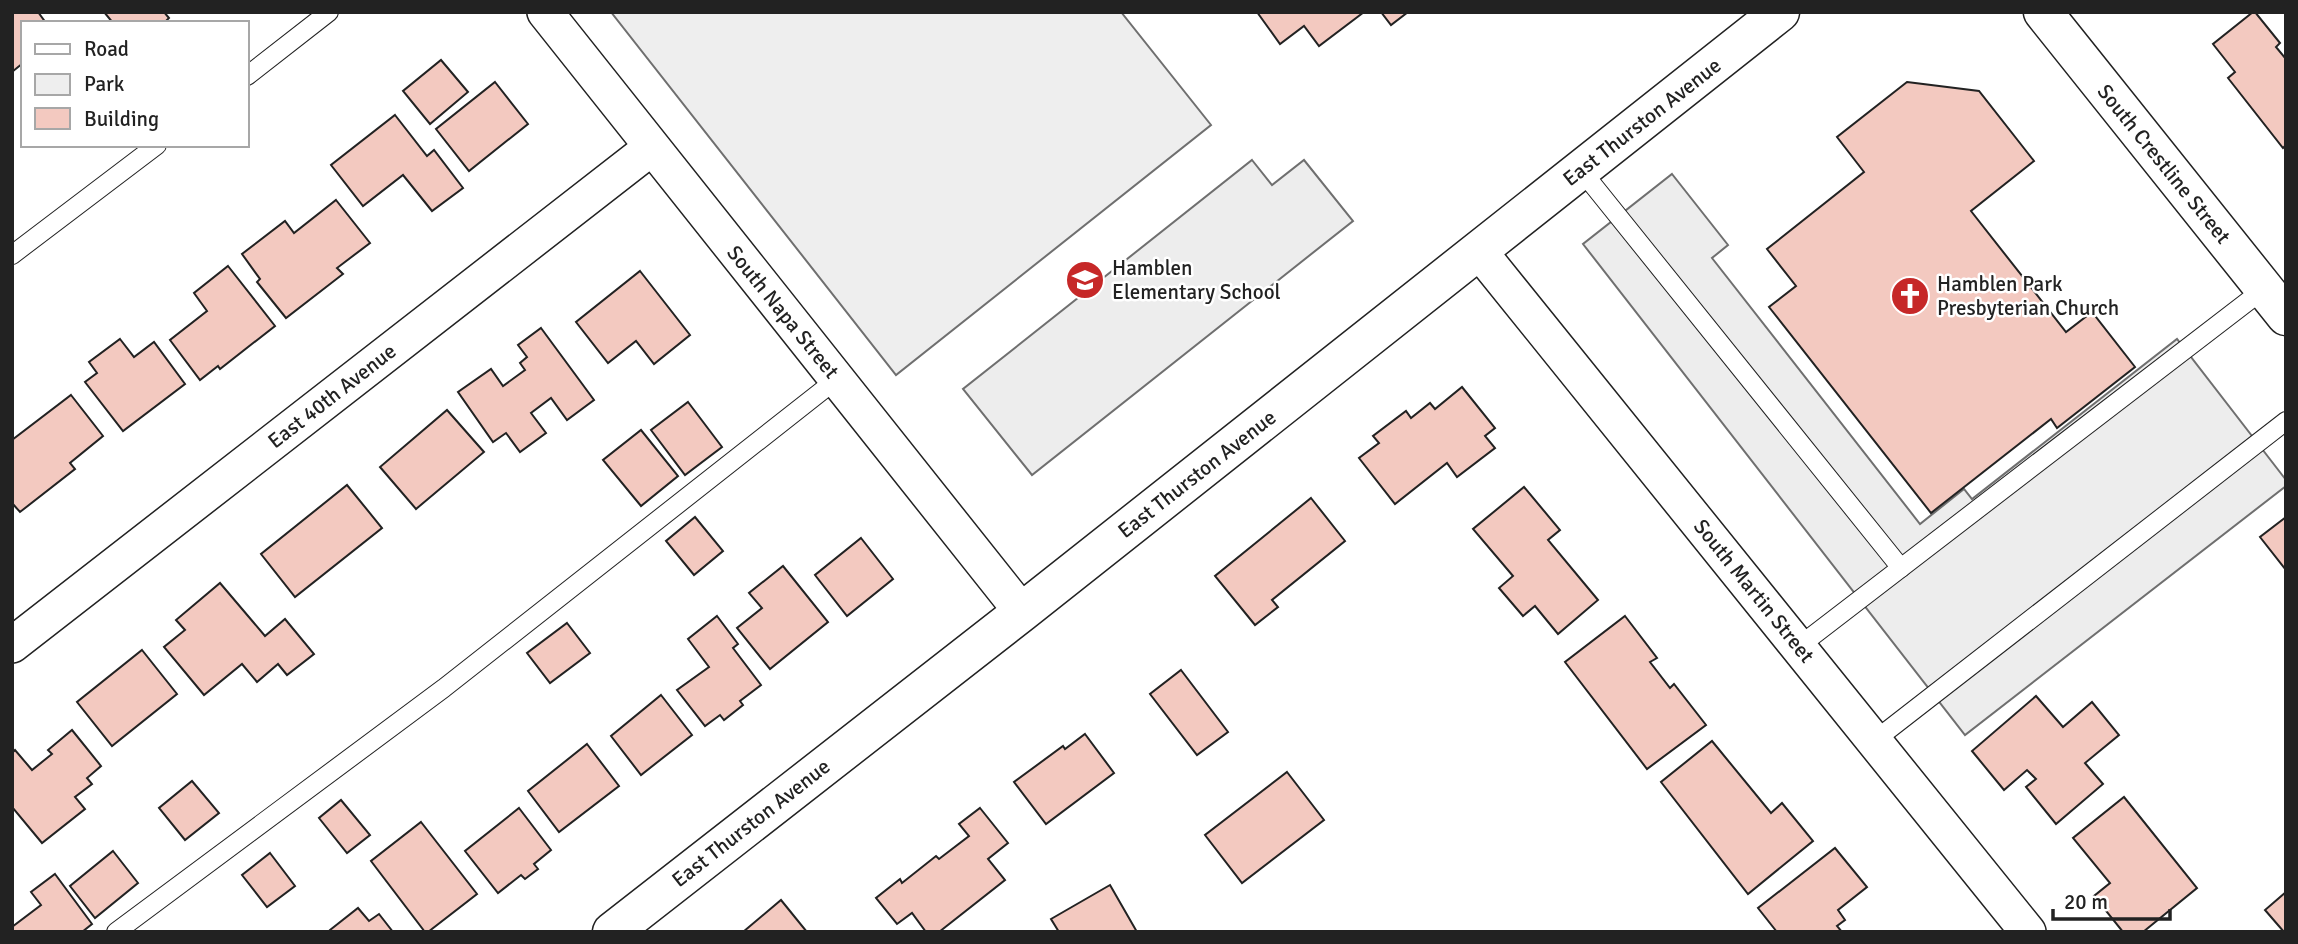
<svg xmlns="http://www.w3.org/2000/svg" width="2298" height="944" viewBox="0 0 2298 944" font-family="Signika,sans-serif">
  <style>
    .green { fill: #eee; stroke: #6f6f6f; stroke-width: 2 }
    .parking { fill: #ededed; stroke: #6f6f6f; stroke-width: 2 }
    .building { fill: #f3c9c0; stroke: #222; stroke-width: 2 }
    .lines { fill: none; stroke-linecap: round; stroke-linejoin: round }
    .lane-casing { stroke: #222; stroke-width: 20 }
    .street-casing { stroke: #222; stroke-width: 38 }
    .secondary-casing { stroke: #222; stroke-width: 41 }
    .lane { stroke: #fff; stroke-width: 18 }
    .street { stroke: #fff; stroke-width: 35 }
    .secondary { stroke: #fff; stroke-width: 38 }
    .labels { text-anchor: middle; dominant-baseline: central; stroke-width: 5; stroke-linejoin: round; paint-order: stroke }
    .street-label { font-size: 21px; fill: #222; stroke: #fff }
    .poi-label { font-size: 21px; fill: #222; stroke: #fff; text-anchor: start }
  </style>
  <rect width="100%" height="100%" fill="#fff"/>
  <path class="green" d="M611 12H1121L1211 125 896 375Z"/>
  <g class="parking">
    <path d="M1252 160 1272 185 1304 160 1353 221 1032 475 963 389Z"/>
    <path d="M1672 174 1728 245 1712 258 1920 524 1964 489 1972 499 2177 339 2286 480V486L1965 735 1583 244Z"/>
  </g>
  <g class="building">
    <path d="M12 12H38L46 23H23V63L12 72Z"/>
    <path d="M104 12H164L169 18 164 23H113Z"/>
    <path d="M1257 12H1364L1319 46 1304 26 1280 44Z"/>
    <path d="M1381 12H1408L1391 25Z"/>
    <path d="M2253 12H2255L2280 43 2276 47 2286 59V145L2283 148 2228 78 2235 72 2213 44Z"/>
    <path d="M441 60 468 92 430 124 403 91Z"/>
    <path d="M495 82 528 124 469 171 436 129Z"/>
    <path d="M1907 82 1979 91 2034 161 1971 211 2066 332 2092 312 2135 367 2057 428 2051 419 1931 513 1769 307 1796 286 1767 249 1864 172 1837 137Z"/>
    <path d="M395 115 427 156 434 150 463 188 432 211 403 175 363 206 331 165Z"/>
    <path d="M336 200 370 243 337 268 343 274 286 318 257 282 260 279 242 254 285 221 294 233Z"/>
    <path d="M228 266 275 326 220 369 218 366 200 380 170 340 207 311 194 293Z"/>
    <path d="M640 271 690 335 654 364 636 341 608 363 576 322Z"/>
    <path d="M541 328 594 400 567 420 551 398 531 413 546 433 520 452 506 433 493 442 458 392 491 369 503 386 525 370 520 363 527 357 518 345Z"/>
    <path d="M120 339 134 357 154 342 185 384 123 431 85 382 97 373 89 362Z"/>
    <path d="M1462 387 1495 428 1485 436 1495 448 1457 477 1447 463 1395 504 1359 458 1379 443 1373 436 1406 411 1411 418 1430 403 1435 409Z"/>
    <path d="M71 395 103 436 70 463 75 469 20 512 12 503V440Z"/>
    <path d="M688 402 722 447 685 475 651 430Z"/>
    <path d="M447 410 484 452 416 509 380 467Z"/>
    <path d="M641 430 678 476 641 506 603 460Z"/>
    <path d="M347 485 382 528 295 597 261 554Z"/>
    <path d="M1524 487 1560 530 1548 540 1598 600 1558 634 1535 606 1523 616 1499 588 1513 576 1473 529Z"/>
    <path d="M1311 498 1345 541 1272 600 1278 607 1255 625 1215 576Z"/>
    <path d="M695 517 723 551 694 575 666 541Z"/>
    <path d="M2286 517V570L2260 537Z"/>
    <path d="M861 538 893 579 847 616 815 575Z"/>
    <path d="M783 566 828 622 770 669 737 628 762 608 749 593Z"/>
    <path d="M220 583 265 636 285 619 314 654 287 675 278 664 257 682 242 664 204 695 164 647 185 630 176 620Z"/>
    <path d="M717 616 738 644 733 648 761 685 740 701 743 705 724 720 720 715 705 726 677 690 709 667 688 639Z"/>
    <path d="M1625 616 1657 658 1650 662 1670 688 1674 684 1706 725 1647 769 1565 662Z"/>
    <path d="M567 623 590 653 550 683 527 653Z"/>
    <path d="M142 650 177 694 112 746 77 702Z"/>
    <path d="M1181 670 1228 732 1197 755 1150 694Z"/>
    <path d="M661 695 692 735 641 775 611 736Z"/>
    <path d="M2036 696 2063 727 2092 702 2119 735 2085 763 2103 784 2056 824 2026 787 2036 779 2027 770 2004 790 1972 751Z"/>
    <path d="M72 730 101 766 87 778 92 784 75 797 85 809 42 843 12 807V753L15 750 32 770 52 754 48 750Z"/>
    <path d="M1085 734 1114 773 1046 824 1014 782 1063 746 1065 749Z"/>
    <path d="M1712 741 1771 813 1782 803 1813 841 1748 894 1661 782Z"/>
    <path d="M587 744 619 786 559 832 528 791Z"/>
    <path d="M1287 772 1324 820 1242 883 1205 835Z"/>
    <path d="M192 781 219 813 185 840 159 808Z"/>
    <path d="M2124 797 2197 888 2143 932H2123L2094 896 2110 883 2073 838Z"/>
    <path d="M341 800 370 835 347 853 319 818Z"/>
    <path d="M519 808 551 850 534 864 538 869 525 879 521 875 498 893 465 851Z"/>
    <path d="M980 808 1008 843 988 859 1005 880 939 932H926L912 913 897 924 876 898 900 879 902 883 936 856 939 859 969 836 959 824Z"/>
    <path d="M421 822 477 894 428 932H425L371 861Z"/>
    <path d="M1835 848 1867 887 1838 910 1845 920 1837 926 1842 932H1777L1758 908Z"/>
    <path d="M113 851 138 883 95 918 70 886Z"/>
    <path d="M270 853 295 886 267 907 242 875Z"/>
    <path d="M55 874 92 924 82 932H12V927L41 905 31 892Z"/>
    <path d="M1110 885 1137 932H1059L1051 919Z"/>
    <path d="M2286 892V932H2284L2265 910Z"/>
    <path d="M781 900 807 932H743Z"/>
    <path d="M358 908 369 921 379 914 393 932H331L330 930Z"/>
  </g>
  <g class="lines">
    <defs>
      <g id="lane">
        <path d="M247 76 329 12"/>
        <path d="M1581 170 1901 568"/>
        <path d="M12 255 157 145"/>
        <path d="M1798 647 2264 289"/>
        <path d="M1874 741 2286 421"/>
        <path d="M116 932 444 688 837 379"/>
      </g>
      <g id="street">
        <path d="M545 12 1022 612"/>
        <path d="M1479 251 2028 932"/>
        <path d="M12 645 651 148"/>
      </g>
      <g id="secondary">
        <path d="M2043 12 2286 316"/>
        <path d="M612 932 1022 612 1780 12"/>
      </g>
    </defs>
    <use href="#lane" class="lane-casing"/>
    <use href="#street" class="street-casing"/>
    <use href="#secondary" class="secondary-casing"/>
    <use href="#lane" class="lane"/>
    <use href="#street" class="street"/>
    <use href="#secondary" class="secondary"/>
  </g>
  <defs>
    <symbol id="school-disc" viewBox="-11 -11 22 22"><circle r="9.5" fill="#c62828" stroke="#fff"/><path d="M0-5L7-2L0 1L-7-2ZM-4 1L0 2.5L4 1V4Q0 6-4 4Z" fill="#fff"/></symbol>
    <symbol id="church-disc" viewBox="-11 -11 22 22"><circle r="9.5" fill="#c62828" stroke="#fff"/><path d="M-1.2-6h2.4v3.5h3.3v2.4h-3.3V6h-2.4V-.1h-3.3v-2.4h3.3Z" fill="#fff"/></symbol>
  </defs>
  <g fill-rule="evenodd">
    <use href="#school-disc" x="1063" y="258" width="44" height="44"/>
    <use href="#church-disc" x="1888" y="274" width="44" height="44"/>
  </g>
  <g class="labels">
    <g class="street-label">
      <text transform="translate(1642 122) rotate(-38)">East Thurston Avenue</text>
      <text transform="translate(2164 164) rotate(51)">South Crestline Street</text>
      <text transform="translate(783 312) rotate(51)">South Napa Street</text>
      <text transform="translate(332 396) rotate(-38)">East 40th Avenue</text>
      <text transform="translate(1197 474) rotate(-38)">East Thurston Avenue</text>
      <text transform="translate(1754 591) rotate(51)">South Martin Street</text>
      <text transform="translate(751 823) rotate(-38)">East Thurston Avenue</text>
    </g>
    <g class="poi-label">
      <text x="1112" y="268">Hamblen<tspan x="1112" dy="24">Elementary School</tspan></text>
      <text x="1937" y="284">Hamblen Park<tspan x="1937" dy="24">Presbyterian Church</tspan></text>
    </g>
  </g>
  <rect width="2298" height="944" fill="none" stroke="#222222" stroke-width="28"/>
  <rect x="21" y="21" width="228" height="126" fill="#ffffff" stroke="#a7a7a7" stroke-width="2"/>
  <rect x="35" y="44" width="35" height="10" fill="#ffffff" stroke="#a7a7a7" stroke-width="2"/>
  <text x="84" y="56" font-size="21" fill="#222222">Road</text>
  <rect x="35" y="74" width="35" height="21" fill="#eeeeee" stroke="#a7a7a7" stroke-width="2"/>
  <text x="84" y="91" font-size="21" fill="#222222">Park</text>
  <rect x="35" y="108" width="35" height="21" fill="#f3c9c0" stroke="#a7a7a7" stroke-width="2"/>
  <text x="84" y="126" font-size="21" fill="#222222">Building</text>
  <path d="M2053 909v10h117v-10" fill="none" stroke="#222222" stroke-width="3.5"/>
  <text x="2064" y="909" font-size="21" fill="#222222" stroke="#ffffff" stroke-width="5" paint-order="stroke">20 m</text>
</svg>
